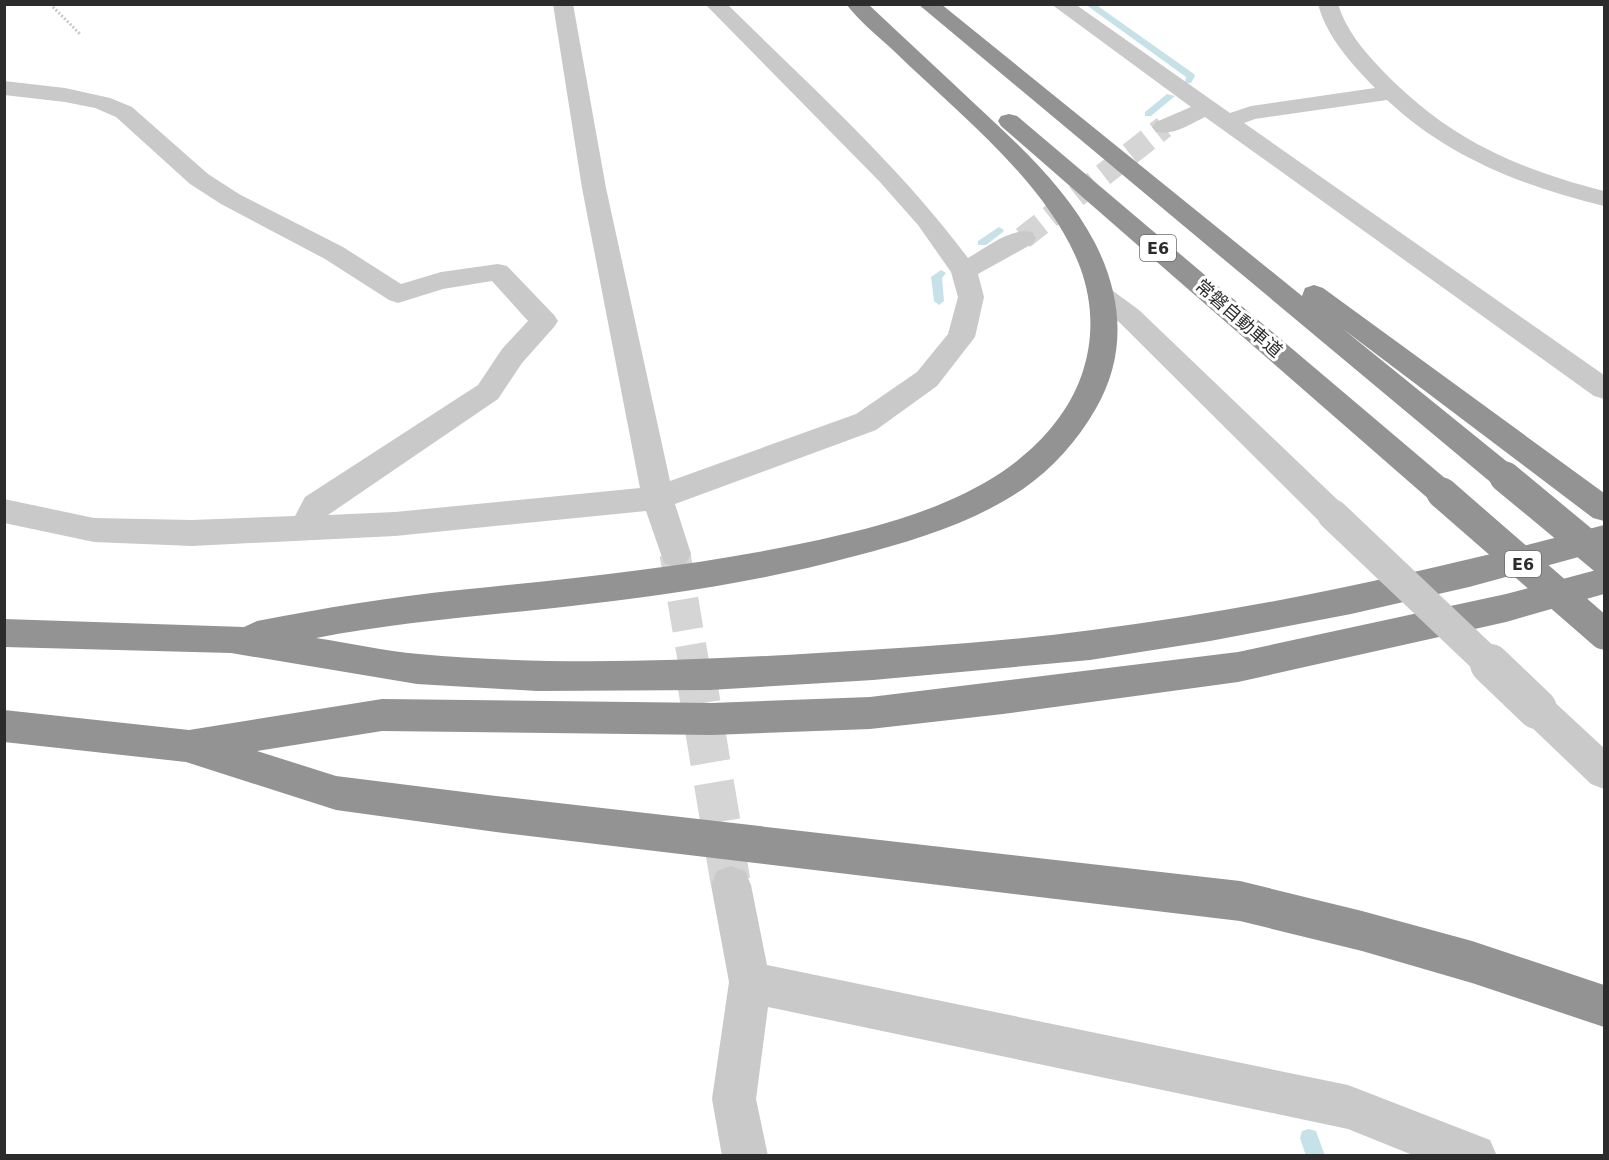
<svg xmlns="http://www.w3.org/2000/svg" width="1609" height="1160" viewBox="0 0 1609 1160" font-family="'DejaVu Sans','Noto Sans JP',sans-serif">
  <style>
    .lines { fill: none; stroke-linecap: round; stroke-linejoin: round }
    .stream { fill: #c7e1e8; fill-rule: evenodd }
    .minor-tunnel-far2 { stroke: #d5d5d5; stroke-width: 23; stroke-dasharray: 23 11; stroke-linecap: butt }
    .minor-tunnel-far1 { stroke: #d5d5d5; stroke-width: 31; stroke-dasharray: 31 15; stroke-linecap: butt }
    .minor-tunnel { stroke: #d5d5d5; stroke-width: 40; stroke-dasharray: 40 20; stroke-linecap: butt }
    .path { stroke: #c9c9c9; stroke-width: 3; stroke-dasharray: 2 2; stroke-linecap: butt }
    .minor { fill: #c9c9c9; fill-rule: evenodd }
    .highway { fill: #939393; fill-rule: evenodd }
    .minor-bridge-far1 { stroke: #c9c9c9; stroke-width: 31 }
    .minor-bridge { stroke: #c9c9c9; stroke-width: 40 }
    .highway-bridge { stroke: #939393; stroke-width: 31 }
    .labels { text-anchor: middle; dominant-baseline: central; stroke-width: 6; stroke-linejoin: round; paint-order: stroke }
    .shield { fill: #fff; stroke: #6b6b6b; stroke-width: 1.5 }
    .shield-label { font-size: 16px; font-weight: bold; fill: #2c2c2c }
    .street-label { font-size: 18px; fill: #2c2c2c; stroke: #fff }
  </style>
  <rect width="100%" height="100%" fill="#fff"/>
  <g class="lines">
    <g class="stream">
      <path d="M1085 4H1095L1194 74 1195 76 1191 83H1185L1186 77Z"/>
      <path d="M1167 94 1175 96 1151 116H1145V112Z"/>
      <path d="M999 227 1004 230 1003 232 986 245H978V241Z"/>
      <path d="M941 270 946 273 942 278 944 301 939 305 934 301 931 277Z"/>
      <path d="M1309 1129 1316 1131 1325 1156H1306L1300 1138 1302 1131Z"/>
    </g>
    <path class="minor-tunnel-far2" d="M1023 238 1164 127"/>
    <path class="minor-tunnel-far1" d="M675 554 694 665"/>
    <path class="minor-tunnel" d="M694 664 731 885"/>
    <path class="path" d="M50 4 80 34"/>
    <g class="minor">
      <path d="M553 4H573L606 188 670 481 856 414 917 372 948 334 958 297 951 272 918 225 879 181 705 4H727C810 86 898 164 968 258 986 248 1011 227 1032 232L1036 238 1032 244 978 274 984 297 975 337 937 386 876 430 675 504 691 554 686 563 675 567 664 563 646 511 395 536 192 546 94 542 4 523V499L94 518 192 520 295 516 305 497 478 385 502 349 528 321 492 281 443 289 398 303 389 300 325 259 221 204 190 184 116 117 95 108 65 102 4 95V81L65 88 110 98 132 107 208 174 239 194 343 247 401 284 441 272 498 264 507 266 554 315 558 321 554 327 522 363 498 399 328 515 395 512 640 488 582 188Z"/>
      <path d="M1051 4H1075L1230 113 1251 106 1375 88C1352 64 1327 38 1318 4H1338C1346 30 1363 50 1381 69 1447 138 1514 168 1604 191V206C1523 186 1449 158 1387 100L1255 119 1244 123 1604 375V399L1594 396 1205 117C1190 124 1173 136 1156 132L1152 127 1156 122 1191 107Z"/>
      <path d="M1104 288 1113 291 1139 310 1344 506 1349 515 1344 524 1333 527 1322 524 1119 322 1095 303 1091 297 1095 291Z"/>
      <path d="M1537 693 1550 698 1604 748V789L1591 784 1524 720 1519 709 1524 698Z"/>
      <path d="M731 866 745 871 751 885 767 965 1348 1085 1490 1140 1497 1156H1415L1348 1129 768 1007 756 1099 768 1156H722L712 1099 729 982 711 885 717 871Z"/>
    </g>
    <g class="highway">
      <path d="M846 4H868C904 38 941 72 977 106 1021 147 1066 188 1095 243 1123 298 1127 356 1095 410 1077 441 1053 468 1023 489 973 523 913 541 855 556 759 582 661 596 563 607 480 616 397 622 316 638 350 643 384 651 419 654 551 666 685 661 818 653 909 648 1001 642 1092 630 1265 608 1435 570 1604 525V550L1469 587 1351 614 1210 641 1090 660 873 680 710 690 537 691 417 684 231 653 4 647V619L244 627 257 621C324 608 391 597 459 590 575 578 690 567 804 543 871 529 943 511 1002 472 1037 448 1068 415 1082 374 1094 339 1093 302 1080 267 1048 183 959 114 895 52 879 37 860 22 846 4Z"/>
      <path d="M918 4H941L1302 296 1305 288 1314 285 1323 288 1604 493V521L1593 518 1343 329 1516 469 1520 477 1516 485 1505 489 1494 485Z"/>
      <path d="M1009 114 1017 116 1453 485 1458 493 1453 501 1442 505 1431 501 1001 126 998 121 1001 116Z"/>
      <path d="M1604 568V594L1506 622 1238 682 1003 714 870 729 712 735 382 731 257 751 336 776 496 796 1240 881 1362 911 1472 941 1604 985V1027L1472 983 1362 951 1240 921 496 832 336 810 186 762 4 742V710L189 730 382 699 712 703 870 697 1238 652 1506 594Z"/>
    </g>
    <path class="minor-bridge-far1" d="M1333 515 1491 665"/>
    <path class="minor-bridge" d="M1490 664 1537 709"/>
    <g class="highway-bridge">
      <path d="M1505 477 1604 559"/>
      <path d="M1442 493 1604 634"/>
    </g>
  </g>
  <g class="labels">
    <g class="shield">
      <rect x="1140" y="235" width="36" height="26" rx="4.5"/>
      <rect x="1505" y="551" width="36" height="26" rx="4.5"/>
    </g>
    <g class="shield-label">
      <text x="1158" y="248">E6</text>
      <text x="1523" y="564">E6</text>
    </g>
    <g class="street-label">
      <text transform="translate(1239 318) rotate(41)">常磐自動車道</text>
    </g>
  </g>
  <rect width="1609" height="1160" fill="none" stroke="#2c2c2c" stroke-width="12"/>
</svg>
